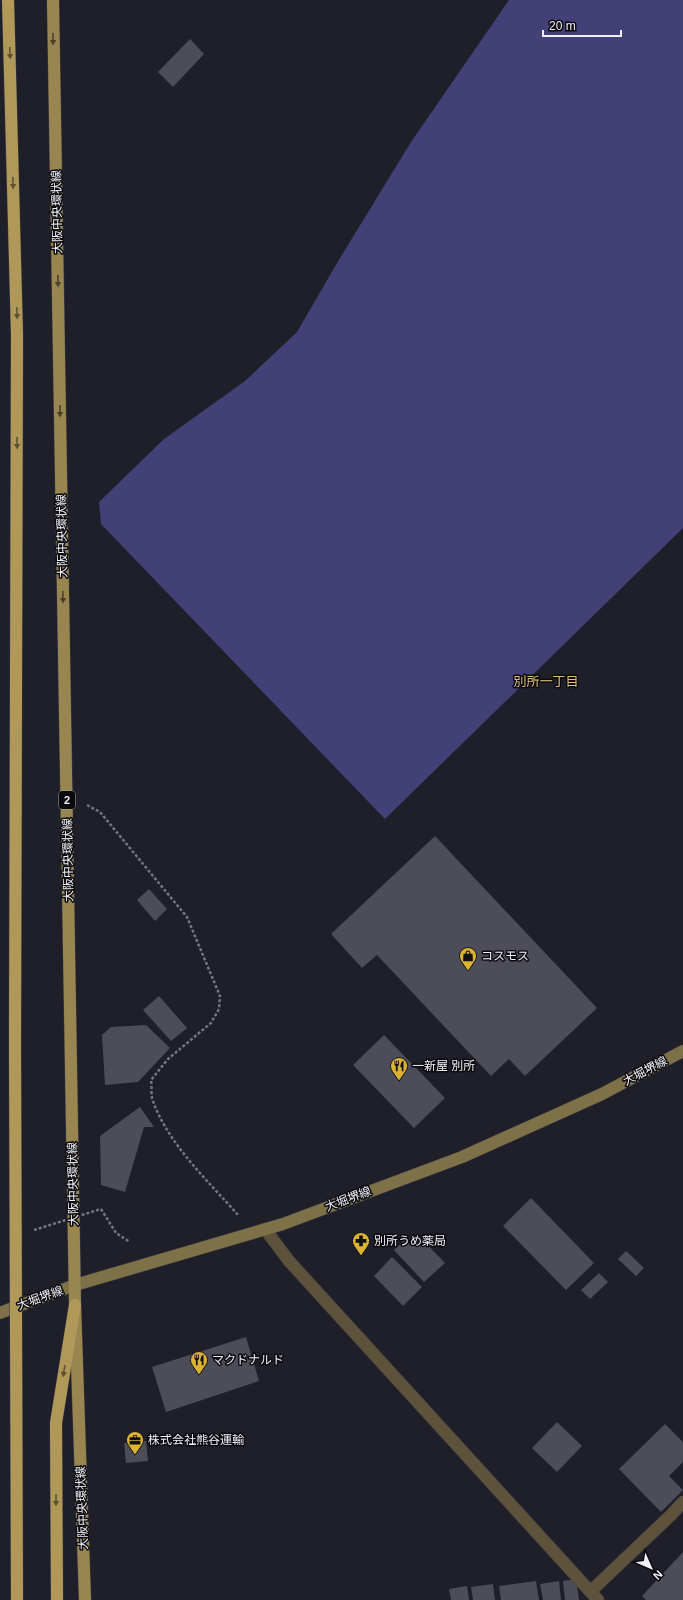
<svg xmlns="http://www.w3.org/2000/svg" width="683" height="1600" viewBox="0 0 683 1600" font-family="Arial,'Noto Sans JP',sans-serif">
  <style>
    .water { fill: #424076 }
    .building { fill: #4d4d59 }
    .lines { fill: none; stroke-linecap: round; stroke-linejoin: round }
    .minor-casing { stroke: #3c3c47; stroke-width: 13 }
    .secondary-casing { stroke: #3c3c47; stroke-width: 13 }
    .primary-casing { stroke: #3c3c47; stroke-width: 13 }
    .motorway-casing { stroke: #3c3c47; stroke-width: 13 }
    .path { stroke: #75757f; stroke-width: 2.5; stroke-dasharray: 3 2; stroke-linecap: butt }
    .minor { stroke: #5c533a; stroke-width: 12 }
    .secondary { stroke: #7e7047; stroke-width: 12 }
    .primary { stroke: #988550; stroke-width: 12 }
    .motorway { stroke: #b09958; stroke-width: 12 }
    .motorway-bridge-casing { stroke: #3c3c47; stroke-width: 13; stroke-linecap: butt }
    .path-bridge { stroke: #75757f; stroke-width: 2.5; stroke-dasharray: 3 2; stroke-linecap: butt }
    .motorway-bridge { stroke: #b09958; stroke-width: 12 }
    .oneway { fill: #4a412c }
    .oneway2 { fill: #5d5233 }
    .labels { text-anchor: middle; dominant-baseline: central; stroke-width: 3; stroke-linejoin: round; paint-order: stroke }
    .shield { fill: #0a0a0e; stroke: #ababb2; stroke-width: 1 }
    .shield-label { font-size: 11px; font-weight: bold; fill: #f0f0f8 }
    .street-label { font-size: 12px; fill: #f0f0f8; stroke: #0a0a0e }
    .poi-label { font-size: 12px; fill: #f0f0f8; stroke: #0a0a0e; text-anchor: start }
    .neighbourhood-label { font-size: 13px; fill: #dcc175; stroke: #0a0a0e }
  </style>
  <rect width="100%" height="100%" fill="#1f1f2a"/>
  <path class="water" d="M509 0H683V528L385 819 101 524 99 502 164 439 245 381 297 332 337 263 411 142Z"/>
  <g class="building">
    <path d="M190 39 204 54 173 87 158 72Z"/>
    <path d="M435 836 597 1008 525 1076 509 1059 491 1076 377 955 362 968 331 934Z"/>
    <path d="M149 889 167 909 155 921 137 900Z"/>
    <path d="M159 996 187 1028 171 1041 143 1010Z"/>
    <path d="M146 1025 170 1048 138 1082 105 1085 102 1035 111 1027Z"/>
    <path d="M384 1035 445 1098 414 1128 353 1065Z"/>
    <path d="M140 1107 154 1127H144L125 1192 101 1185 100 1136Z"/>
    <path d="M531 1198 594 1263 566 1290 503 1226Z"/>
    <path d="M420 1237 445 1263 424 1282 394 1250 405 1240 411 1246Z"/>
    <path d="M626 1251 644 1268 636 1276 618 1259Z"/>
    <path d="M392 1257 422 1287 403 1306 374 1276Z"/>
    <path d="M599 1273 608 1282 590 1299 581 1290Z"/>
    <path d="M246 1337 259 1381 166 1412 152 1367Z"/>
    <path d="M557 1422 582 1446 557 1472 532 1448Z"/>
    <path d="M665 1424 683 1442V1462L669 1476 683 1490 661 1512 619 1469Z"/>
    <path d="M146 1441 148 1461 126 1463 124 1443Z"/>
    <path d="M683 1552V1600H646L642 1596Z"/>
    <path d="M576 1579 579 1600H565L563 1581Z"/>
    <path d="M536 1581 539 1600H501L499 1586Z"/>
    <path d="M559 1581 561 1600H543L540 1584Z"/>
    <path d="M493 1584 495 1600H473L471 1587Z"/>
    <path d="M467 1586 469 1600H451L449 1589Z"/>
  </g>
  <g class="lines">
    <defs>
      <g id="minor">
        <path d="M265 1229 289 1261 598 1600"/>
        <path d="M591 1591 671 1515 683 1502"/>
      </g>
      <path id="secondary" d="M0 1313 75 1285 283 1224 462 1157 602 1094 683 1051"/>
      <path id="primary" d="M53 0 75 1305 85 1600"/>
      <path id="motorway" d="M57 1600 56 1423 75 1305"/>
    </defs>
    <use href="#minor" class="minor-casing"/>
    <use href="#secondary" class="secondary-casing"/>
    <use href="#primary" class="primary-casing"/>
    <use href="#motorway" class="motorway-casing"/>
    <g class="path">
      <path d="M87 805 100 812 187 917 220 996 219 1009 211 1023 168 1059 151 1080C152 1086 151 1093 152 1098 166 1142 209 1182 239 1216"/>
      <path d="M101 1209 116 1233 130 1242"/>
    </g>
    <use href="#minor" class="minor"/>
    <use href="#secondary" class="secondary"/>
    <use href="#primary" class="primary"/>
    <use href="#motorway" class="motorway"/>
    <defs>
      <path id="motorway-bridge" d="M8 0 17 335 15 1045 17 1600"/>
    </defs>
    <use href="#motorway-bridge" class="motorway-bridge-casing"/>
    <path class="path-bridge" d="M34 1230 101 1209"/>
    <use href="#motorway-bridge" class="motorway-bridge"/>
  </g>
  <defs><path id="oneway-solid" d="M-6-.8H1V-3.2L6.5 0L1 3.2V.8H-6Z"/></defs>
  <g class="oneway">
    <use href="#oneway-solid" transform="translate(53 39) rotate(89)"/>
    <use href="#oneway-solid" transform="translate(58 281) rotate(89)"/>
    <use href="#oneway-solid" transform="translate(60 411) rotate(89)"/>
    <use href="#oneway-solid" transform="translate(63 597) rotate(89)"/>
  </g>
  <g class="oneway2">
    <use href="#oneway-solid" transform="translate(10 53) rotate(88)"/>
    <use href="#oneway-solid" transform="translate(13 183) rotate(88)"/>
    <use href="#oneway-solid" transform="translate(17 313) rotate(88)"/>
    <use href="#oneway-solid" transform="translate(17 443) rotate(90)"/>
    <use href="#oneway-solid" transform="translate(64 1371) rotate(99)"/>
    <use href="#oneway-solid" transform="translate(56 1500) rotate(90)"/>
  </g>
  <defs>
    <symbol id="shop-pin" viewBox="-11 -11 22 30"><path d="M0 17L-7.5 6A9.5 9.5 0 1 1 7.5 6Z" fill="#dab333" stroke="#0a0a0e"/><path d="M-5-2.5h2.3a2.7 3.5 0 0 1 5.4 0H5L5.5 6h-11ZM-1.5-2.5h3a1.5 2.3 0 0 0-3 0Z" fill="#111"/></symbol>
    <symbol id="restaurant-pin" viewBox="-11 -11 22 30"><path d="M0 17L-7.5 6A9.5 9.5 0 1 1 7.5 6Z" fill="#dab333" stroke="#0a0a0e"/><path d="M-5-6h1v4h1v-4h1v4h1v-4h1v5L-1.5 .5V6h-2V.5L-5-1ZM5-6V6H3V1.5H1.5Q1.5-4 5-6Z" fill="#111"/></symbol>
    <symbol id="pharmacy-pin" viewBox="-11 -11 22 30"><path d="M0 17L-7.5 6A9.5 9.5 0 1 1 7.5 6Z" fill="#dab333" stroke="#0a0a0e"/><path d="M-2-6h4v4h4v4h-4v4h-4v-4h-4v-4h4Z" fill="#111"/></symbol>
    <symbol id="office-pin" viewBox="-11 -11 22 30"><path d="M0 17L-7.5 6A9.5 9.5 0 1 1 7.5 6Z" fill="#dab333" stroke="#0a0a0e"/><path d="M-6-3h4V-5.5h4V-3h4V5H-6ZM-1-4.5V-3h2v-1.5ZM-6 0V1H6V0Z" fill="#111"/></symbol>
  </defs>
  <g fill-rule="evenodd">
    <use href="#shop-pin" x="458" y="946" width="20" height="27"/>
    <use href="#restaurant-pin" x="389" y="1056" width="20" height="27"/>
    <use href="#pharmacy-pin" x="351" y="1231" width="20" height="27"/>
    <use href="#restaurant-pin" x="189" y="1350" width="20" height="27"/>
    <use href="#office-pin" x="125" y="1430" width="20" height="27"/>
  </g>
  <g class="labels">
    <rect class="shield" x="59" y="791" width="16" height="18" rx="3"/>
    <g class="shield-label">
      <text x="67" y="800">2</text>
    </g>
    <g class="street-label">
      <text transform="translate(57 212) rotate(-91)">大阪中央環状線</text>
      <text transform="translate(62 536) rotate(-91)">大阪中央環状線</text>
      <text transform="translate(68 860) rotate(-91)">大阪中央環状線</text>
      <text transform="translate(645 1071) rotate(-28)">大堀堺線</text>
      <text transform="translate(73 1184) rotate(-91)">大阪中央環状線</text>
      <text transform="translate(348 1199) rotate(-21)">大堀堺線</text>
      <text transform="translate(40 1298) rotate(-20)">大堀堺線</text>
      <text transform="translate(82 1508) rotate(-92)">大阪中央環状線</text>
    </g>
    <g class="poi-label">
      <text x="481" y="956">コスモス</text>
      <text x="412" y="1066">一新屋 別所</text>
      <text x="374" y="1241">別所うめ薬局</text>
      <text x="212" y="1360">マクドナルド</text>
      <text x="148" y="1440">株式会社熊谷運輸</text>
    </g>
    <g class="neighbourhood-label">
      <text x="546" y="681">別所一丁目</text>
    </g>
  </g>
  <g transform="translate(651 1568) rotate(135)" stroke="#0a0a0e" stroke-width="3" paint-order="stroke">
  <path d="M0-3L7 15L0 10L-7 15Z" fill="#f0f0f8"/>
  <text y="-6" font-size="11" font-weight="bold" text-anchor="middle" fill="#f0f0f8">N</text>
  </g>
  <path d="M543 30v6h78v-6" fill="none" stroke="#f0f0f8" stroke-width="2"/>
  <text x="549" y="30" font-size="12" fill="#f0f0f8" stroke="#0a0a0e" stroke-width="3" paint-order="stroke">20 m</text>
</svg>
